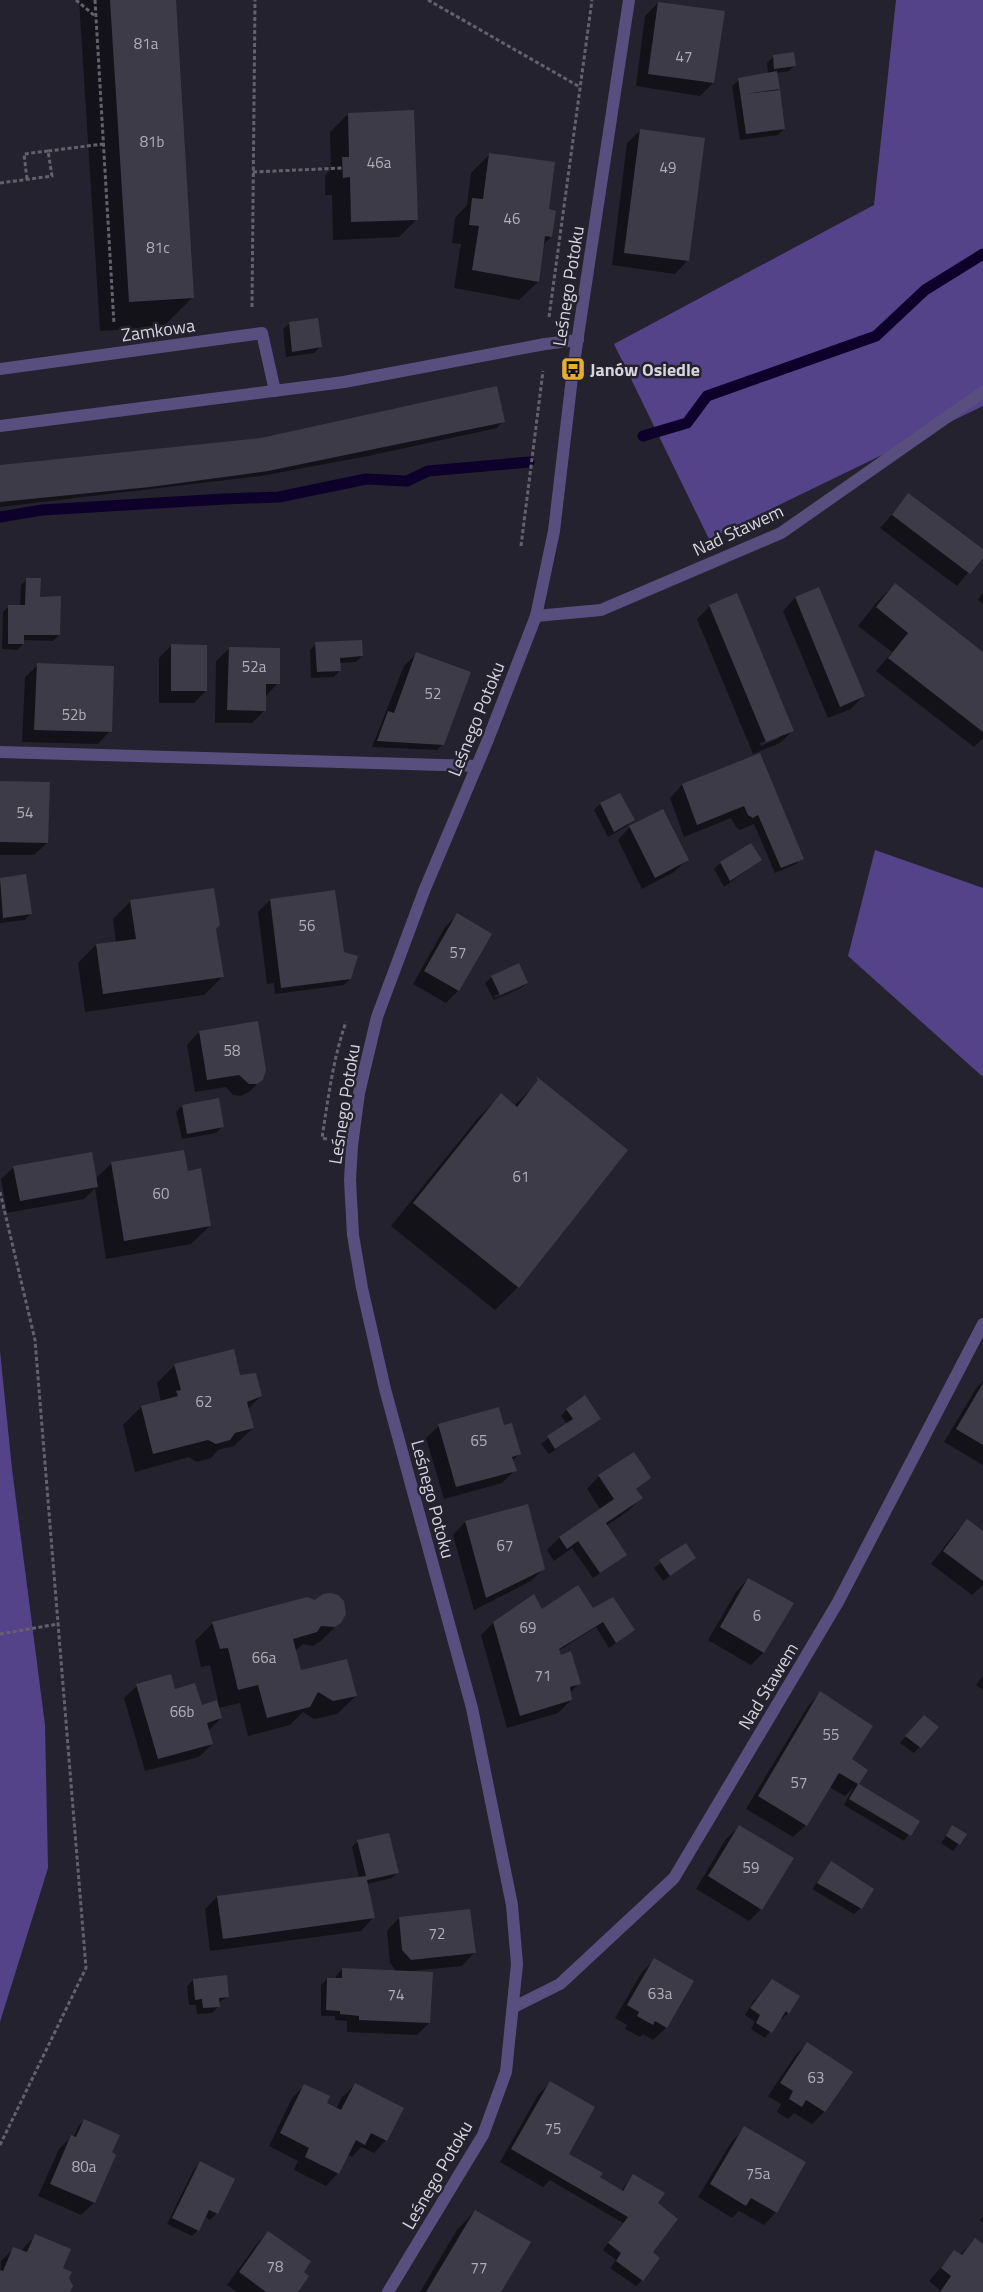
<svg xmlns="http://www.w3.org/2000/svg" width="983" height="2292" viewBox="0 0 983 2292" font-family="'Titillium Web',sans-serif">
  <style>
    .forest { fill: #544389 }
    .shadow { fill: #0007; fill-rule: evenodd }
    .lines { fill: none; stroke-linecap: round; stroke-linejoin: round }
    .stream { stroke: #0d002a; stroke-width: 11 }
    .building { fill: #3d3b48 }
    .path { stroke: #63626c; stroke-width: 3; stroke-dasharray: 4 2.5; stroke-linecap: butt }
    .minor { stroke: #594f7f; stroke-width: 12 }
    .labels { text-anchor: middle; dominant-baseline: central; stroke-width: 5; stroke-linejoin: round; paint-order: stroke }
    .number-label { font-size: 15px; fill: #b0aeb8 }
    .street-label { font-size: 18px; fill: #d6d5dd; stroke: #24222e }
    .poi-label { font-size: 18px; font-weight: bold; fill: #d6d5dd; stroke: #24222e; text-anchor: start }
  </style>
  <rect width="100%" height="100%" fill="#24222e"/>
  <g class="forest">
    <path d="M896 0H983V406L709 539 614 344 874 205Z"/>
    <path d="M875 850 983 888V1077L848 956Z"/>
    <path d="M0 1351 12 1469 45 1725 48 1868 0 2022Z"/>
  </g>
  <g class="shadow">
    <path d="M79 0H174L193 297 163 327 100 331Z"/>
    <path d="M658 3 723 12 713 83 700 96 636 86 645 16Z"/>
    <path d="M773 57 795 65 789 71 776 73 779 88 775 92 784 129 778 135 740 140 732 86 739 80 768 74 767 63Z"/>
    <path d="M348 114 417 219 399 237 333 240 332 195H325V176L331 169 330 132Z"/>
    <path d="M640 131 704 139 687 261 675 274 612 265 627 143Z"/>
    <path d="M489 155 547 210 551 237 543 245 538 282 519 300 454 288 461 244 452 243 455 218 467 205 471 173Z"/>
    <path d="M290 323 320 347 314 353 286 357 283 329Z"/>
    <path d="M503 421 497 428 368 456 261 476 0 507V466Z"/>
    <path d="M909 495 983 551V555L957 586 880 528Z"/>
    <path d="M27 579 59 635 53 641 23 640V644L17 650 2 649 3 612 9 606H20L21 585Z"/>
    <path d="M895 584 983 653V738L974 747 876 671 892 652 858 626 877 602Z"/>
    <path d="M818 589 863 696 851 709 828 718 783 611 795 598Z"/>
    <path d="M983 592V604L978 600Z"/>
    <path d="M736 595 793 730 780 743 753 754 697 619 709 607ZM779 735V738L761 746 760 743Z"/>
    <path d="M316 644 362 656 356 662 339 663 340 670 334 677 311 678 310 650Z"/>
    <path d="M171 646 206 691 194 703H159V658Z"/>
    <path d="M229 649 278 683 266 696 265 710 252 723H215L216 661Z"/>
    <path d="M417 653 443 744 437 750 372 747 404 666Z"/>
    <path d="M38 665 110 731 98 744 22 742 25 677Z"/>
    <path d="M760 755 802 858 796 864 775 873 754 824 740 830 736 827 731 818 684 837 670 798 682 785Z"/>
    <path d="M0 782 47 843 34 855H0Z"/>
    <path d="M619 795 633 820 627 826 608 837 594 810 600 804Z"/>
    <path d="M630 827 687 860 674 872 642 889 618 840Z"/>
    <path d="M750 845 760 860 724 887 714 869 720 863Z"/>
    <path d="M25 876 31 913 25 920 0 923V880Z"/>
    <path d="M270 900 343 955 350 979 344 985 275 994 274 983 267 984 258 912Z"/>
    <path d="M131 901 215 929 223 976 204 995 85 1012 78 963 96 945 116 943 113 919Z"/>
    <path d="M457 915 458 991 446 1003 413 984 445 927Z"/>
    <path d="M492 977 527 982 521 988 494 1000 485 983ZM521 984V987L495 998 494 996Z"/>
    <path d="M199 1032 262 1079 249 1092 241 1096 233 1095 226 1087 195 1092 187 1045Z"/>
    <path d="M539 1081 518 1287 495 1310 391 1226 478 1118 501 1095 514 1106Z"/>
    <path d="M182 1106 222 1127 216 1133 182 1139 176 1112Z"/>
    <path d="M112 1163 187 1172 210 1226 191 1244 106 1259 95 1188 84 1199 7 1213 1 1179 14 1167 95 1179Z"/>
    <path d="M175 1365 240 1376 261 1396 248 1409 253 1428 234 1446 218 1450 211 1458 197 1462 189 1457 135 1472 123 1425 141 1407 161 1402 157 1383Z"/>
    <path d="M983 1381V1465L944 1442 977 1387Z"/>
    <path d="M567 1409 599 1419 549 1454 541 1444 567 1424 561 1416Z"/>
    <path d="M439 1426 503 1427 519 1454 512 1461 515 1470 502 1483 444 1499 426 1438Z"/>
    <path d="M599 1476 649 1478 635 1490 641 1498 628 1511 606 1526 626 1555 593 1578 572 1548 554 1561 547 1550 559 1538 601 1510 587 1489Z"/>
    <path d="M967 1521 983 1533V1585L972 1595 931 1564 955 1533Z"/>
    <path d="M465 1522 544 1568 531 1581 474 1610 453 1535Z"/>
    <path d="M685 1544 695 1558 663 1581 654 1568Z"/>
    <path d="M748 1579 763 1653 751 1665 708 1640 736 1592Z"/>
    <path d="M593 1609 633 1630 609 1648 596 1627 558 1651 579 1683 570 1693 571 1700 558 1713 507 1728 481 1635 494 1622 542 1611Z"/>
    <path d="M340 1622 321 1641 313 1646 303 1644 295 1651 300 1672 356 1696 337 1714 314 1719 303 1712 290 1725 248 1736 240 1703 218 1708 221 1718 208 1731 212 1744 199 1757 145 1771 124 1698 137 1686 174 1690 201 1706 218 1701 210 1665 201 1667 195 1641 213 1623Z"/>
    <path d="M983 1676V1690L976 1685Z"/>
    <path d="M820 1693 850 1760 866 1770 857 1785 918 1821 904 1841 844 1805 853 1788 845 1796 829 1787 806 1825 793 1837 746 1809 808 1706Z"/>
    <path d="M918 1723 938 1727 914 1753 900 1743Z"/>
    <path d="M739 1827 761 1909 749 1921 696 1889 726 1839Z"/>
    <path d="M953 1827 965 1834 953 1851 941 1843Z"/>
    <path d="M358 1841 398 1872 392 1878 367 1884 373 1918 361 1931 210 1951 205 1909 217 1897 359 1878 352 1847Z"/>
    <path d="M831 1863 861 1908 854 1914 812 1889Z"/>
    <path d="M399 1918 474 1953 462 1966 411 1971 429 2023 417 2035 347 2032V2021L335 2020V2016H321V1985L327 1979H336V1976L342 1969 397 1972 390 1963 387 1931Z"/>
    <path d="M655 1959 692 1982 666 2028 653 2040 643 2034 640 2037 625 2029 627 2025 615 2018 642 1972Z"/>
    <path d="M193 1980 227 1997 218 2003V2007L212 2013 197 2014 196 2005H189L187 1986Z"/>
    <path d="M772 1980 788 2013 782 2019 780 2018 765 2038 751 2029 755 2022 745 2015 753 2002Z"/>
    <path d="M807 2043 851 2072 824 2112 812 2124 794 2113 788 2119 777 2112 781 2104 768 2096 795 2056Z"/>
    <path d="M551 2082 564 2159 621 2191 633 2176 656 2204 651 2252 642 2280 636 2286 610 2268 616 2260 603 2250 623 2223 550 2180 543 2187 500 2162 538 2095Z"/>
    <path d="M305 2085 325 2104 336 2109 342 2097 355 2085 386 2140 374 2153 361 2147 352 2157 347 2154 338 2173 326 2186 294 2170 298 2161 269 2146 292 2098Z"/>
    <path d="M85 2120 114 2156 94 2203 81 2215 38 2196 59 2149 72 2136 74 2137 78 2126Z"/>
    <path d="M745 2128 776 2212 764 2225 739 2211 732 2218 698 2197 732 2141Z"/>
    <path d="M200 2163 233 2180 217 2213 210 2220 204 2216 198 2230 192 2236 167 2224 194 2169Z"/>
    <path d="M475 2211 500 2292H420L457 2230Z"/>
    <path d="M983 2216V2223L980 2220Z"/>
    <path d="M268 2232 302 2272 297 2292H237L227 2285 256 2245Z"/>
    <path d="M36 2235 68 2278 69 2292H0L1 2261 14 2248 21 2251Z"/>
    <path d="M975 2239 983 2245V2292H938L940 2290 929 2281 955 2251 960 2255Z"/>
  </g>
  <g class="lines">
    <g class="stream">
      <path d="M643 436 687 423 707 396 876 336 925 290 983 254"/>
      <path d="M0 517 42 510 224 499 279 497 366 479 407 481 428 471 529 462"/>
    </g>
  </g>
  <g class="building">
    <path d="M110 0H176L194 298 129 302Z"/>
    <path d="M658 2 725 11 714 83 648 74Z"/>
    <path d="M794 52 796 66 774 69 773 55Z"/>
    <path d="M777 71 780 89 745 94 780 90 785 129 746 134 738 78Z"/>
    <path d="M414 110 418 220 351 222 350 177 343 178 342 157H349L348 113Z"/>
    <path d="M640 129 705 138 689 261 624 253Z"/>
    <path d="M489 153 555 162 549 209 556 211 552 237 545 236 539 282 472 270 479 226 469 225 472 198 483 199Z"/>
    <path d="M318 318 322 347 292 352 289 322Z"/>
    <path d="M497 386 505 422 486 426 268 471 150 487 0 502V465L261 438Z"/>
    <path d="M908 493 983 549V558L970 574 892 515Z"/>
    <path d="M26 578H41L40 597 61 596 60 635H24V644H8V605H25Z"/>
    <path d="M895 583 983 652V732L888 658 908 633 876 607Z"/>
    <path d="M819 587 865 696 840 707 795 597Z"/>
    <path d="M737 593 794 731 766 742 709 605Z"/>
    <path d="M362 640 363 656 340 658 341 671 317 672 315 642Z"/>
    <path d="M171 644 207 645V691H171Z"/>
    <path d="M229 647 280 648V684H266V711L227 710Z"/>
    <path d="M416 652 471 672 444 745 377 741 388 711 394 713Z"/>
    <path d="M37 663 114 666 112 732 34 730Z"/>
    <path d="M760 753 804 859 781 868 758 815 753 818 748 815 744 806 697 825 682 784Z"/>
    <path d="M0 781 50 782 48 843 0 842Z"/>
    <path d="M620 793 635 820 614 832 600 803Z"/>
    <path d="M663 809 689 860 655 878 629 826Z"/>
    <path d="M751 843 762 860 730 881 720 862Z"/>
    <path d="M26 874 32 914 3 918 0 878Z"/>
    <path d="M214 888 220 925 216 929 224 977 103 994 96 944 136 939 130 900Z"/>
    <path d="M335 890 344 952 358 956 351 979 281 988 270 899Z"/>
    <path d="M457 913 492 934 459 991 424 971Z"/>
    <path d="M519 963 528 983 500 995 491 976Z"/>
    <path d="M258 1021 266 1070 263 1080 257 1084H249L239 1075 207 1080 199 1031Z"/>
    <path d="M536 1076 628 1150 519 1288 413 1203 501 1093 517 1107 538 1080Z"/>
    <path d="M219 1098 224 1127 187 1134 182 1105Z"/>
    <path d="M184 1150 188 1171 201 1168 211 1226 124 1241 111 1162Z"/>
    <path d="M92 1152 98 1187 20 1201 13 1166Z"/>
    <path d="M234 1349 240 1375 256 1373 262 1396 247 1402 254 1428 235 1433 230 1440 216 1444 208 1440 153 1454 141 1406 178 1396 176 1391 181 1390 174 1364Z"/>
    <path d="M983 1383V1445L956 1429Z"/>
    <path d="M585 1395 601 1419 555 1449 547 1436 573 1419 566 1409Z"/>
    <path d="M499 1407 504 1425 512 1423 521 1454 512 1457 517 1471 456 1487 438 1424Z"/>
    <path d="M634 1452 651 1478 636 1489 643 1498 606 1523 627 1555 600 1573 578 1541 567 1549 559 1537 614 1499 598 1475Z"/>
    <path d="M528 1504 545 1569 486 1598 465 1521Z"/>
    <path d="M967 1519 983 1531V1581L943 1551Z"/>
    <path d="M686 1543 696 1558 670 1576 659 1560Z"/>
    <path d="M748 1578 794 1603 764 1653 720 1627Z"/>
    <path d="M578 1585 593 1608 613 1597 635 1630 616 1643 603 1622 559 1649 561 1655 571 1651 581 1684 570 1687 572 1700 520 1716 493 1622 534 1594 542 1609Z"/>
    <path d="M331 1593 338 1595 344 1601 346 1614 341 1623 335 1627 321 1626 317 1632 293 1639 301 1670 347 1659 357 1696 333 1701 318 1692 310 1707 267 1718 258 1685 238 1690 228 1648 220 1649 212 1622 307 1597 315 1600 323 1594Z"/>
    <path d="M171 1674 175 1689 195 1683 202 1705 217 1700 222 1718 207 1723 213 1744 158 1759 136 1684Z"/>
    <path d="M820 1691 873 1726 852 1759 868 1770 859 1784 920 1821 911 1836 849 1799 858 1784 839 1773 807 1826 758 1796Z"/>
    <path d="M924 1715 939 1727 921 1748 905 1736Z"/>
    <path d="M739 1825 794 1858 762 1910 708 1876Z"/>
    <path d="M952 1825 967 1834 960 1845 946 1836Z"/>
    <path d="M389 1833 399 1873 367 1880 375 1918 223 1939 217 1896 366 1876 357 1840Z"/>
    <path d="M831 1861 874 1889 862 1909 817 1883Z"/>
    <path d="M470 1909 476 1953 411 1960 402 1950 399 1917Z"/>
    <path d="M654 1958 694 1981 667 2028 655 2021 653 2025 637 2016 639 2012 627 2005Z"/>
    <path d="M342 1968 433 1972 430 2023 359 2020V2016L340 2014V2011L326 2010 327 1978H342Z"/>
    <path d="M227 1975 229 1997 219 1998 220 2007 203 2008 202 1999 195 2000 193 1979Z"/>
    <path d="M772 1979 800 1996 789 2014 786 2011 772 2033 756 2023 760 2015 750 2008Z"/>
    <path d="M807 2042 853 2072 825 2112 806 2100 802 2107 789 2099 793 2091 780 2083Z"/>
    <path d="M550 2081 595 2107 569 2154 603 2173 600 2177 623 2191 633 2174 665 2193 658 2203 678 2219 653 2252 660 2258 643 2281 616 2261 621 2253 608 2243 628 2217 511 2149Z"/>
    <path d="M355 2083 404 2108 387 2141 371 2133 365 2145 356 2140 339 2174 305 2157 309 2148 280 2133 304 2084 330 2096 327 2103 341 2110Z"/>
    <path d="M84 2119 120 2135 112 2152 116 2155 95 2203 50 2184 71 2135 76 2137Z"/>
    <path d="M744 2126 806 2162 777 2213 751 2198 746 2206 710 2184Z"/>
    <path d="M200 2161 235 2179 218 2214 209 2210 199 2231 172 2218Z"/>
    <path d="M475 2210 531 2242 501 2292H426Z"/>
    <path d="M268 2231 311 2261 304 2272 309 2276 298 2292H266L239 2272Z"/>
    <path d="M35 2234 71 2249 63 2268 72 2272 69 2278 73 2286 70 2292H0V2270L3 2271 13 2247 27 2252Z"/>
    <path d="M975 2238 983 2244V2292H940L951 2276 941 2268 954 2250 962 2255Z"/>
  </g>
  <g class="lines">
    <g class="path">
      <path d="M76 0 95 16"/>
      <path d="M95 0 114 324"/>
      <path d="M428 0 580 87"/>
      <path d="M253 172 343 168"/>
      <path d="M27 179 24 154 48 151"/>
      <path d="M0 183 52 176 48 151 103 144"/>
      <path d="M252 307 255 0"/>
      <path d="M549 317 592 0"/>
      <path d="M521 546 543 371"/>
      <path d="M327 1139 322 1138C328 1099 333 1059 346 1022"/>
      <path d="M0 1192 35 1340 86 1968 0 2145"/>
      <path d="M0 1634 58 1624"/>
    </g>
    <g class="minor">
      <path d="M0 369 262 333 275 391"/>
      <path d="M0 426 344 382 545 344 578 340"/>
      <path d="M536 616 601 610 781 533 983 392"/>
      <path d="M0 752 477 766"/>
      <path d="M514 2007 560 1984 674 1878 838 1602 983 1324"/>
      <path d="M388 2292 483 2135 506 2072 517 1964 512 1905 472 1708 385 1389 362 1288 353 1235 350 1180 352 1146 359 1093 377 1017 424 891 487 742 536 616 554 531 573 369 629 0"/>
    </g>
  </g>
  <defs>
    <symbol id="bus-square" viewBox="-11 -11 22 22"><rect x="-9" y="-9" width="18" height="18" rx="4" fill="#e4ad35" stroke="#24222e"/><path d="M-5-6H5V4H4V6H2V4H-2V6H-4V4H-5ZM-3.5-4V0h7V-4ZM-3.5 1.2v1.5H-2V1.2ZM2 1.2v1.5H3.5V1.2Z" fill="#111"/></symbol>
  </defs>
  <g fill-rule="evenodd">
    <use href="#bus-square" x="559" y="355" width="28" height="28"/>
  </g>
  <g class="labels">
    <g class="number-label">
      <text x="146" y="43">81a</text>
      <text x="684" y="56">47</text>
      <text x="152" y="141">81b</text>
      <text x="379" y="162">46a</text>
      <text x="668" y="167">49</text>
      <text x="512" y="218">46</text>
      <text x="158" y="247">81c</text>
      <text x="254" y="666">52a</text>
      <text x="433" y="693">52</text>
      <text x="74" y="714">52b</text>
      <text x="25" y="812">54</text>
      <text x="307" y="925">56</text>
      <text x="458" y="952">57</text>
      <text x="232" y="1050">58</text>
      <text x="521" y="1176">61</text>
      <text x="161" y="1193">60</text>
      <text x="204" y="1401">62</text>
      <text x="479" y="1440">65</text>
      <text x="505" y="1545">67</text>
      <text x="757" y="1615">6</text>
      <text x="528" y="1627">69</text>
      <text x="264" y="1657">66a</text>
      <text x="543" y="1675">71</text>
      <text x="182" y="1711">66b</text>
      <text x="831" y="1734">55</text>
      <text x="799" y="1782">57</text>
      <text x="751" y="1867">59</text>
      <text x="437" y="1933">72</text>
      <text x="660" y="1993">63a</text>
      <text x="396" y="1994">74</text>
      <text x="816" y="2077">63</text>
      <text x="553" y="2128">75</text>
      <text x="84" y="2166">80a</text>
      <text x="758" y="2173">75a</text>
      <text x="275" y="2266">78</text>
      <text x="479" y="2267">77</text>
    </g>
    <g class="street-label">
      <text transform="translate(568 286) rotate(-81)">Leśnego Potoku</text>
      <text transform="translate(158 330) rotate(-8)">Zamkowa</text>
      <text transform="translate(738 530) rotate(-25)">Nad Stawem</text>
      <text transform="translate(476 719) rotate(-68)">Leśnego Potoku</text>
      <text transform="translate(344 1104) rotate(-81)">Leśnego Potoku</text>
      <text transform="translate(433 1499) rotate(75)">Leśnego Potoku</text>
      <text transform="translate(768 1686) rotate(-59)">Nad Stawem</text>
      <text transform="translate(437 2175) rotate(-60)">Leśnego Potoku</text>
    </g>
    <g class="poi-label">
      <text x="590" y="369">Janów Osiedle</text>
    </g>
  </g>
</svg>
